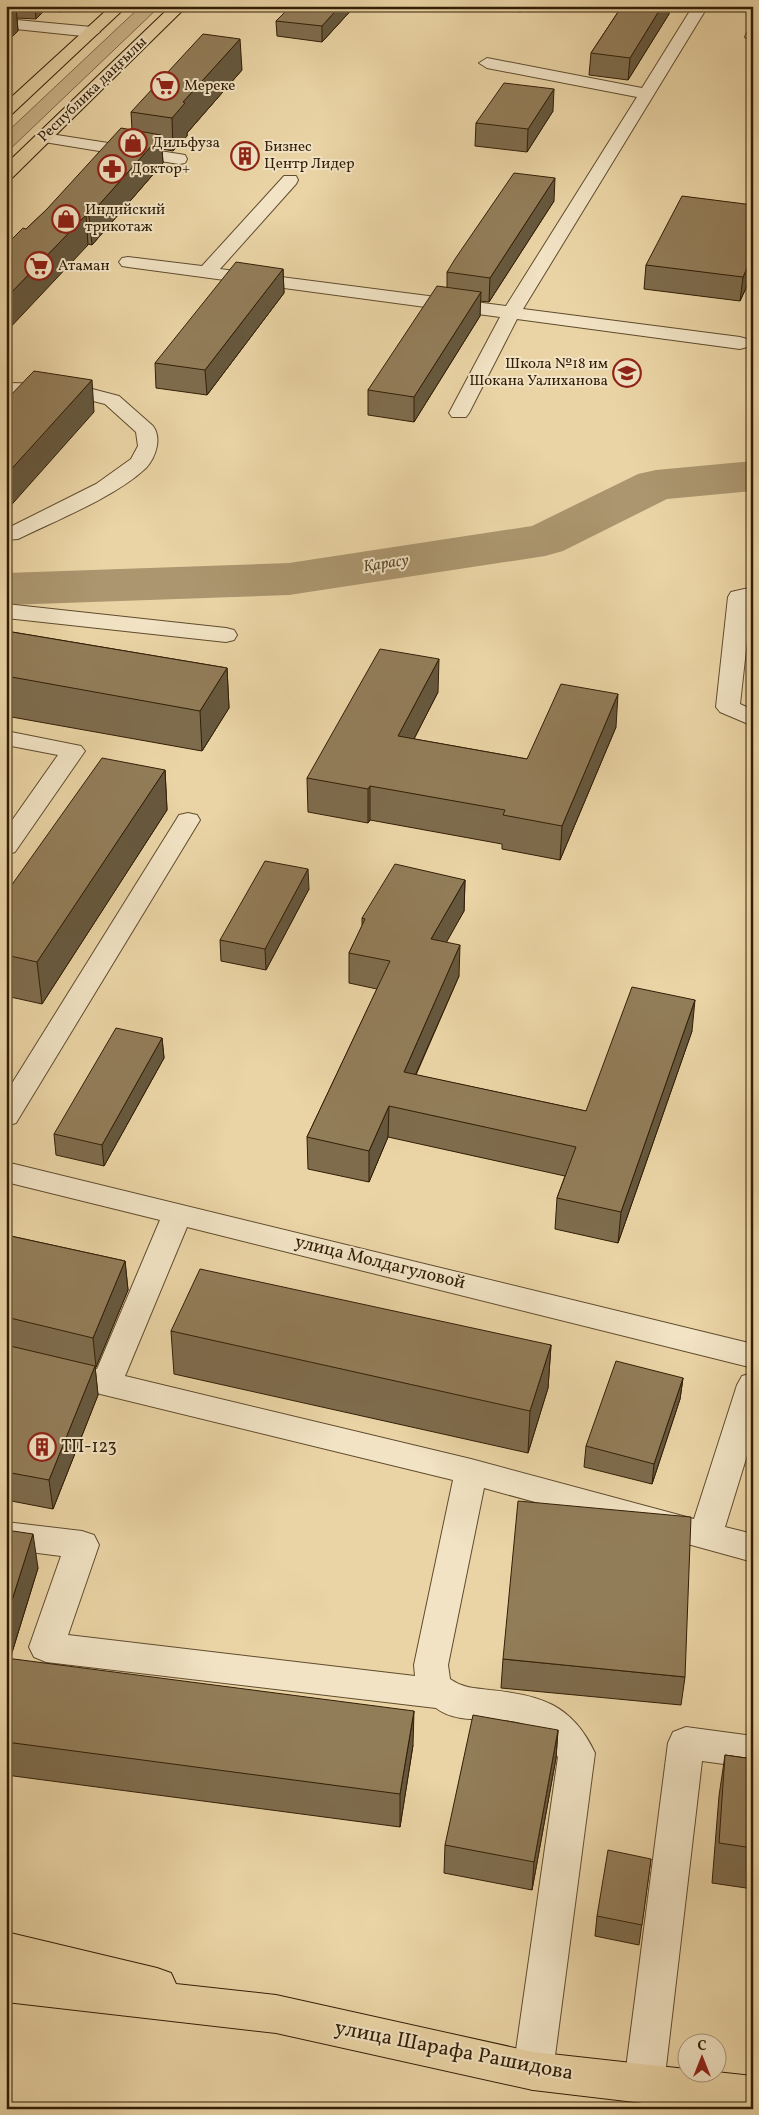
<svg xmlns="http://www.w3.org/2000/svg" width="759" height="2115" viewBox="0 0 759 2115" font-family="Vollkorn,serif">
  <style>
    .green { fill: #cbb58a; stroke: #7e6a48 }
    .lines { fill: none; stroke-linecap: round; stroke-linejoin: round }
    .river { fill: #ab966f; fill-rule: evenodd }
    .minor-casing { stroke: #604c2e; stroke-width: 2 }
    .major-casing { stroke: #321e06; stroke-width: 2 }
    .minor { fill: #f1e3c4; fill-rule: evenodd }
    .major { fill: #ead4a5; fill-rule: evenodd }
    .wall { fill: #7e6c4d; stroke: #321e06 }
    .shaded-wall { fill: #66583e; stroke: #321e06 }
    .building { fill: #927d59; stroke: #321e06 }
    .labels { text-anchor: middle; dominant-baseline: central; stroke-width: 4; stroke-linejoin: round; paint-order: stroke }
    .far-poi-label { font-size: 15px; fill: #321e06; stroke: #f1e3c4; text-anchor: start }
    .far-street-label { font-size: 15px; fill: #321e06; stroke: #f1e3c4 }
    .far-water-label { font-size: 16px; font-style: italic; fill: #5c482b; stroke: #f1e3c4 }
    .street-label { font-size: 18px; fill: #321e06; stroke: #f1e3c4 }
    .poi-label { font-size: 18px; fill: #321e06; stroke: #f1e3c4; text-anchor: start }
    .near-street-label { font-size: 21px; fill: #321e06; stroke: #f1e3c4 }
  </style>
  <rect width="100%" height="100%" fill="#ead4a5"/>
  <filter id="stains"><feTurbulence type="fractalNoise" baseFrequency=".004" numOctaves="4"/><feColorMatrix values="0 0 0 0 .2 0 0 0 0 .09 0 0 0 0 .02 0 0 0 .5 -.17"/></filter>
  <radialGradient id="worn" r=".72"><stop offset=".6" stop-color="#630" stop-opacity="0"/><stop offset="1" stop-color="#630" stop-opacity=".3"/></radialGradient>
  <path class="green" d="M141 6H160L6 153V133Z"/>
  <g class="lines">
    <path class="river" d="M753 461V491L667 499 563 551 545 556 289 595 6 605V573L289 563 532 526 638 474 656 470Z"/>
    <defs>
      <g id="minor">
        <path d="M693 6H708L523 309 740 337 747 339 749 343 747 347 740 349 517 319 469 413 466 417H452L449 413 500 317 128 267 122 266 119 262 122 258 128 257 202 266 284 176H296L298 180 296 184 220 269 506 306 637 97 487 68 479 63 487 58 642 88Z"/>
        <path d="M6 19 92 27 100 32 92 37 6 28Z"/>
        <path d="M753 30V41L745 37 748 31Z"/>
        <path d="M44 133 179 154 185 155 187 159 185 163 179 164 38 141 36 138Z"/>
        <path d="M6 383 73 384 119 396 153 426C162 438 156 457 146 468 115 497 57 520 18 539L6 540V529L96 484 131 459 138 446 136 432 105 404 73 396 6 395Z"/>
        <path d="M753 587 740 704 753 710V726L720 712 716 707 728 597 731 592Z"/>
        <path d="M6 604 226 628 234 630 237 635 234 640 226 642 6 618Z"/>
        <path d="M6 731 81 746 85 751 15 852 6 855V829L58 755 6 745Z"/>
        <path d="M188 813 197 815 200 820 16 1123 6 1126V1093L176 820 179 815Z"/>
        <path d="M6 1162 753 1344V1368L187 1227 125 1376 471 1459 694 1519 737 1385 742 1376 753 1373V1436L725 1527 753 1534V1562L484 1488 448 1665 450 1679C463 1688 474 1688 490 1690 540 1695 572 1704 595 1753L553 2071 547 2085 533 2090 519 2085 513 2071 558 1757C552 1749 546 1739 539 1732 511 1709 464 1730 436 1708L46 1662 34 1657 29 1647 61 1556 6 1549V1522L82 1531 94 1535 99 1545 68 1635 415 1676 414 1665 453 1480 6 1371V1347L97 1369 160 1220 6 1182Z"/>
        <path d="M686 1727 753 1736V1768L702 1761 664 2084 658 2098 644 2103 630 2098 624 2084 668 1743 673 1732Z"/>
      </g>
      <g id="major">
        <path d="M111 6H127L12 114 6 116V102Z"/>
        <path d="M171 6H187L12 178 6 179V164Z"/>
        <path d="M6 1932 157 1968 171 1973 176 1984 276 1995 533 2052 686 2069V2072H716L753 2076V2109H694L533 2090 276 2033 6 2002Z"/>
      </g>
    </defs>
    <use href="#minor" class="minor-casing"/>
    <use href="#major" class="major-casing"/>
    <use href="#minor" class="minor"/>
    <use href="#major" class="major"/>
  </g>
  <g class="wall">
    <path d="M6 6H68L62 12 45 10 36 19 17 18 18 31 8 41 6 40Z"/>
    <path d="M291 6H355L322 42 277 36 276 21Z"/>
    <path d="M484 6H525L521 12 484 8Z"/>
    <path d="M622 6H669V14L628 80 589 75 591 53Z"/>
    <path d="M242 70 187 133V136L173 151 162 149 163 163 92 245 26 229 132 130 131 112Z"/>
    <path d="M553 111 527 152 475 146 476 123Z"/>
    <path d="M554 201 489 302 480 301V316L414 422 368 415V390L447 287V272Z"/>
    <path d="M753 205V273L740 301 644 289 646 265Z"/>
    <path d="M283 269 284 293 207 395 156 388 155 363Z"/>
    <path d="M6 631 227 668 229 708 202 751 6 716Z"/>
    <path d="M438 692 414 739 527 759 616 727 560 860 502 849V844L370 820 368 823 308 812 307 778Z"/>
    <path d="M165 770 167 810 42 1004 6 996V893Z"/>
    <path d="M465 880 464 911 446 942 459 976 416 1075 586 1111 692 1031 618 1243 555 1229 557 1198 565 1176 388 1137 369 1182 308 1169 307 1137 377 989 349 983V953L362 926V918Z"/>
    <path d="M309 889 266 970 221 961 220 940Z"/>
    <path d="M162 1038 164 1058 104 1166 56 1155 54 1134Z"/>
    <path d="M6 1235 125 1261 128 1290 96 1367H95L98 1395 53 1509 6 1500Z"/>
    <path d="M171 1331 551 1345 548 1388 528 1453 174 1374Z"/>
    <path d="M683 1378 680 1399 652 1484 584 1467 586 1446Z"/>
    <path d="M6 1530 38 1568 10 1659 413 1745 400 1827 6 1775Z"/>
    <path d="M503 1659 685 1677 681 1705 501 1688Z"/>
    <path d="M558 1730 556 1758 532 1890 444 1873 445 1845Z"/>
    <path d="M725 1755 753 1759V1889L712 1883 719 1796Z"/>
    <path d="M651 1859 639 1945 595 1936 597 1916Z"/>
  </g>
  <g class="shaded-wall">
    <path d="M35 6H44L45 10 36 19Z"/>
    <path d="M62 6H68L62 12Z"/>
    <path d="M340 6H355L322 42V26Z"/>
    <path d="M521 6H525L521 12Z"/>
    <path d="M662 6H669V14L628 80 630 58Z"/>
    <path d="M16 7 18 31 8 41 6 16Z"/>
    <path d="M240 39 242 70 187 133V136L173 151 172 118 183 102Z"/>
    <path d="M554 89 553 111 527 152 528 129Z"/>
    <path d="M161 135 163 163 92 245 89 216Z"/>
    <path d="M555 178 554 201 489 302 490 278Z"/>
    <path d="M86 215 88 245 6 332V298Z"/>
    <path d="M753 255V273L740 301 743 277Z"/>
    <path d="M283 269 284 293 207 395 205 370Z"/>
    <path d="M481 292 480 316 414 422V397Z"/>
    <path d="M92 380 94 412 6 511V475Z"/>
    <path d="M439 659 438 692 398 770V736Z"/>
    <path d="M227 668 229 708 202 751 200 711Z"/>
    <path d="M618 694 616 727 560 860 562 826Z"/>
    <path d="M165 770 167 810 42 1004 37 962Z"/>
    <path d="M370 786V820L368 823V789Z"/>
    <path d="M308 869 309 889 266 970 265 949Z"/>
    <path d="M465 880 464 911 431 970V939Z"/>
    <path d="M460 945 459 976 403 1103 404 1072Z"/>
    <path d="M695 1000 692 1031 618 1243 621 1212Z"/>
    <path d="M162 1038 164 1058 104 1166 102 1145Z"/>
    <path d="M389 1106 388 1137 369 1182V1151Z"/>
    <path d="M125 1261 128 1290 96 1367 93 1338Z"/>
    <path d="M551 1345 548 1388 528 1453 530 1411Z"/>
    <path d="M95 1366 98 1395 53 1509 49 1480Z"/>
    <path d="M683 1378 680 1399 652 1484 654 1464Z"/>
    <path d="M33 1534 38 1568 6 1672V1619Z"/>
    <path d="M414 1711 413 1745 400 1827V1794Z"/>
    <path d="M558 1730 556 1758 532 1890 534 1862Z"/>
  </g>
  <g class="building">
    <path d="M6 6H10L16 7 6 16Z"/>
    <path d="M291 6H340L322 26 276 21Z"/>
    <path d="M622 6H662L630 58 591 53Z"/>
    <path d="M203 34 240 39 183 102 185 103 172 118 131 112Z"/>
    <path d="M504 83 554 89 528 129 476 123Z"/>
    <path d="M121 128 161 135 89 216 86 215 6 298V245L23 228 26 229 47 209Z"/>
    <path d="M514 173 555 178 490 278 447 272 455 259Z"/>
    <path d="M682 196 753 205V255L743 277 646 265Z"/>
    <path d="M236 262 283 269 205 370 155 363Z"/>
    <path d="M437 286 481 292 414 397 368 390Z"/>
    <path d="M34 371 92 380 6 475V400Z"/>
    <path d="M6 631 227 668 200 711 6 676Z"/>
    <path d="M380 649 439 659 398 736 527 759 561 684 618 694 562 826 503 815 505 810 370 786 368 789 307 778Z"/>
    <path d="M102 758 165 770 37 962 6 955V893Z"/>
    <path d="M265 861 308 869 265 949 220 940Z"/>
    <path d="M395 864 465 880 431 939 460 945 404 1072 586 1111 632 987 695 1000 621 1212 557 1198 576 1147 389 1106 369 1151 307 1137 390 961 349 953 365 919 362 918Z"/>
    <path d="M116 1028 162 1038 102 1145 54 1134Z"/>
    <path d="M6 1235 125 1261 93 1338 6 1317Z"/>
    <path d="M200 1269 551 1345 530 1411 171 1331Z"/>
    <path d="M6 1345 95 1366 49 1480 6 1472Z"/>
    <path d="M616 1361 683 1378 654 1464 586 1446Z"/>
    <path d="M518 1501 691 1517 685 1677 503 1659Z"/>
    <path d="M6 1530 33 1534 6 1619Z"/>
    <path d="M6 1658 414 1711 400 1794 6 1742Z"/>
    <path d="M473 1715 558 1730 534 1862 445 1845Z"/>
    <path d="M725 1755 753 1759V1848L719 1843Z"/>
    <path d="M608 1850 651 1859 642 1925 597 1916Z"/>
  </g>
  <defs>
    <symbol id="supermarket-ring" viewBox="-11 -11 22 22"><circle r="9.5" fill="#f1e3c4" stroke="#8f2418" stroke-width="1.5"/><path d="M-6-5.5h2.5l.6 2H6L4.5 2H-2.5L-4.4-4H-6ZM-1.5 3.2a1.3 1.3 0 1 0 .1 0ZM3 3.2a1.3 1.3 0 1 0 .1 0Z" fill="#8f2418"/></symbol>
    <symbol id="shop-ring" viewBox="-11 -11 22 22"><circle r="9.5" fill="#f1e3c4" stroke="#8f2418" stroke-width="1.5"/><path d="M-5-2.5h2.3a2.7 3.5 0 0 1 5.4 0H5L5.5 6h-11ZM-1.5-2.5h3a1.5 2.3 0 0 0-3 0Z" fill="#8f2418"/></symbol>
    <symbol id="building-ring" viewBox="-11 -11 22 22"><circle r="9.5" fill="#f1e3c4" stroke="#8f2418" stroke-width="1.5"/><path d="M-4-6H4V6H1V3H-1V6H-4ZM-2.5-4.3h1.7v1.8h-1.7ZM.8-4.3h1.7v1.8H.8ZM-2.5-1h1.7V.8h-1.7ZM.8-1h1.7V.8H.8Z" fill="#8f2418"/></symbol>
    <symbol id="pharmacy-ring" viewBox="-11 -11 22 22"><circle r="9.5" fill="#f1e3c4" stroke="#8f2418" stroke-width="1.5"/><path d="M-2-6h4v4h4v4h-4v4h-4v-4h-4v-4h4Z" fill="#8f2418"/></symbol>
    <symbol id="school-ring" viewBox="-11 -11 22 22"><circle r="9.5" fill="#f1e3c4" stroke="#8f2418" stroke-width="1.5"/><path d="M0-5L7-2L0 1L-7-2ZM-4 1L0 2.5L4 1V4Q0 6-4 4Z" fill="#8f2418"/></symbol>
  </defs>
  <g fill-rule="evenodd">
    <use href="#supermarket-ring" x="149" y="70" width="32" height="32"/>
    <use href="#shop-ring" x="117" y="127" width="32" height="32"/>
    <use href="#building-ring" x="229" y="140" width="32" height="32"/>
    <use href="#pharmacy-ring" x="96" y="153" width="32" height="32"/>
    <use href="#shop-ring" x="50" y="203" width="32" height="32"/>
    <use href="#supermarket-ring" x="23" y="250" width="32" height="32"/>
    <use href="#school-ring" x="611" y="357" width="32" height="32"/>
    <use href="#building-ring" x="26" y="1431" width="32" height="32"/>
  </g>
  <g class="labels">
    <g class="far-poi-label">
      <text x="184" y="86">Мереке</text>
      <text x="152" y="143">Дильфуза</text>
      <text x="264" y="147">Бизнес<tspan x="264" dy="17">Центр Лидер</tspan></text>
      <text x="131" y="169">Доктор+</text>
      <text x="85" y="210">Индийский<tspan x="85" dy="17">трикотаж</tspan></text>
      <text x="58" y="266">Атаман</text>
      <text x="608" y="364" text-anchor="end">Школа №18 им<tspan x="608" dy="17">Шокана Уалиханова</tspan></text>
    </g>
    <g class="far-street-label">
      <text transform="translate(93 90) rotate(-44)">Республика даңғылы</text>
    </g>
    <g class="far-water-label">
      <text transform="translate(386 564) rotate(-9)">Қарасу</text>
    </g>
    <g class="street-label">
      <text transform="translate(380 1263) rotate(14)">улица Молдагуловой</text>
    </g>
    <g class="poi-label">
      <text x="61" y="1447">ТП-123</text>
    </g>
    <g class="near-street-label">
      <text transform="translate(454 2051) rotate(11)">улица Шарафа Рашидова</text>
    </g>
  </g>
  <rect width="759" height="2115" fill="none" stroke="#ead4a5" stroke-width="25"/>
  <rect x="8" y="8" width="744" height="2100" fill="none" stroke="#321e06" stroke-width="2.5"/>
  <rect x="12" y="12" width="734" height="2090" fill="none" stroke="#321e06"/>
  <g transform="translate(702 2058)"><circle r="24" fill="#f1e3c4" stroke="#a59478"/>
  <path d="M0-4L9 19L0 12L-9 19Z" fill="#8f2418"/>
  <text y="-8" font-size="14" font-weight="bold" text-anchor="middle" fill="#321e06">С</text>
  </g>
  <rect width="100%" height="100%" filter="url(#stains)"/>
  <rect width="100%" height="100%" fill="url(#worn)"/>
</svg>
